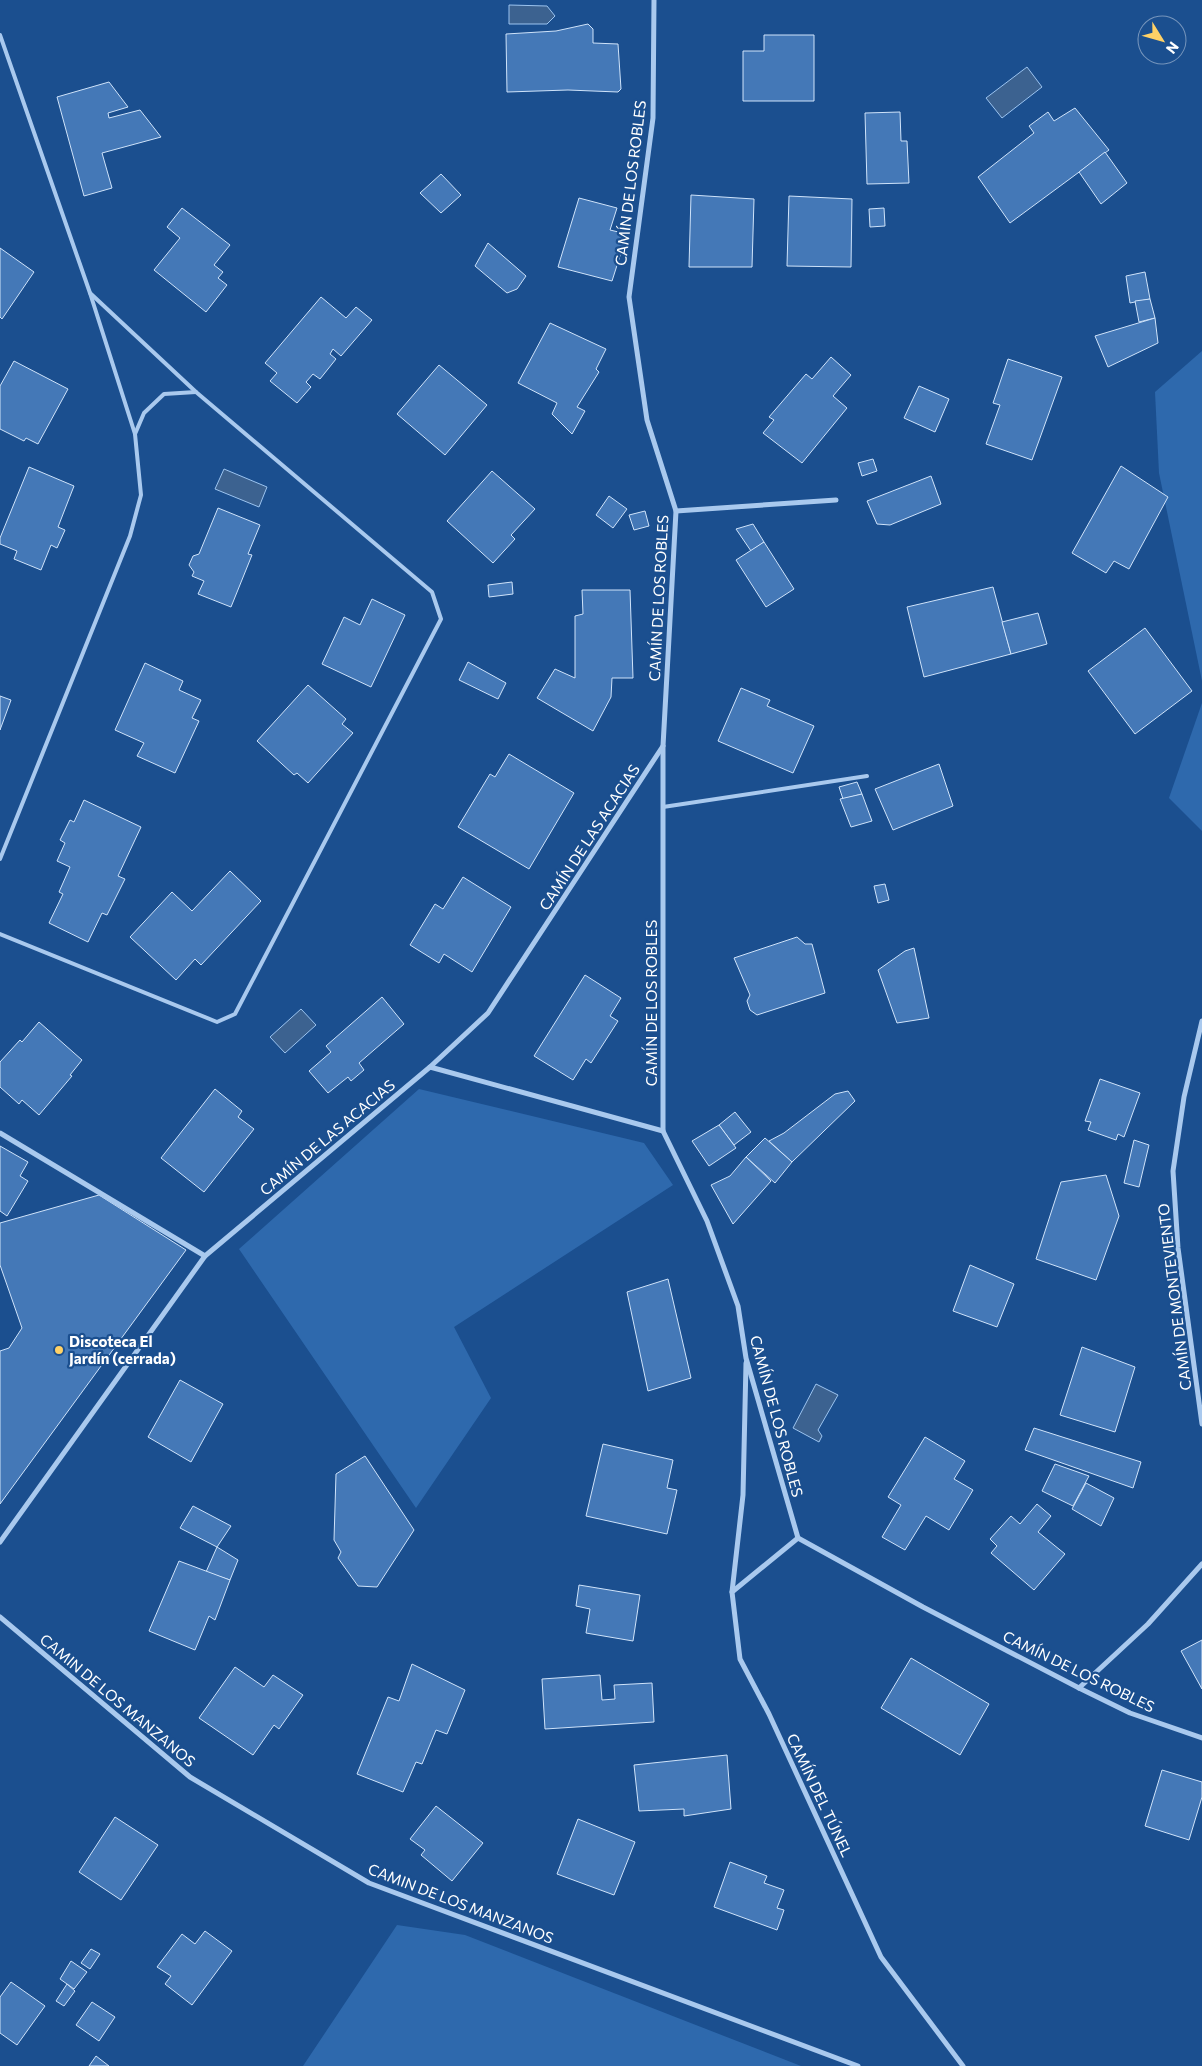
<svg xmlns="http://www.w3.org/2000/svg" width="1202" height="2066" viewBox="0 0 1202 2066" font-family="Commissioner,sans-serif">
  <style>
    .green { fill: #2e69ad }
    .water { fill: #3c6290; stroke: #9cc4f0 }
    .building { fill: #4478b7; stroke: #cfe3fa }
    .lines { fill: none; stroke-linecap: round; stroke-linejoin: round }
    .service { stroke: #a9c9ee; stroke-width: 4 }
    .minor { stroke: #a9c9ee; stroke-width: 5 }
    .poi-dot { fill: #ffd166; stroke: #1b4f8f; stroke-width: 2 }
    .labels { text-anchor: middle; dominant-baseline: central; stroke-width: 4.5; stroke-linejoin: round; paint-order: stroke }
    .street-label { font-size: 15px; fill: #fff; stroke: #1b4f8f }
    .poi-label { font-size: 15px; font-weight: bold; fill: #fff; stroke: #1b4f8f; text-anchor: start }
  </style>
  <rect width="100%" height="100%" fill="#1b4f8f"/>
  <g class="green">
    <path d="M1202 351V681L1159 473 1155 392Z"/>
    <path d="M1202 703V831L1169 798Z"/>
    <path d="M419 1089 644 1143 673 1185 454 1327 491 1398 416 1508 239 1249Z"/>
    <path d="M397 1925 465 1935 801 2066H303Z"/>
  </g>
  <g class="water">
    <path d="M509 5 547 6 555 16 547 24H509Z"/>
    <path d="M1027 67 1042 87 1002 118 986 98Z"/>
    <path d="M224 469 267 487 259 507 215 489Z"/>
    <path d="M301 1009 316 1025 285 1053 270 1037Z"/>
    <path d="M816 1384 838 1395 818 1430 822 1436 819 1442 793 1428Z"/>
  </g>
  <g class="building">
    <path d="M588 24 593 29V43L618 44 621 89 618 92 568 90 507 92 506 34 556 31Z"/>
    <path d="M764 35H814V101H743V51H764Z"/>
    <path d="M109 82 128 107 108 113 109 118 140 110 161 137 102 153 112 188 84 196 57 97Z"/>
    <path d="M1075 108 1109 150 1010 223 978 177 1034 133 1029 126 1048 112 1054 121Z"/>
    <path d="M900 112 901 141H907L909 183 867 184 865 113Z"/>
    <path d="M1105 152 1127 183 1101 204 1079 172Z"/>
    <path d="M441 174 461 195 441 213 420 193Z"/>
    <path d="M691 195 754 199 752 267H689Z"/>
    <path d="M789 196 852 199 851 267 787 266Z"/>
    <path d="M579 198 617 208 610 230 627 234 612 281 558 267Z"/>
    <path d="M182 208 230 245 214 265 223 272 218 278 227 285 206 312 154 270 180 238 167 227Z"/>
    <path d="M884 208 885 226 870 227 869 209Z"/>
    <path d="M488 243 526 276 517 289 507 293 475 266Z"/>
    <path d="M0 248 34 272 2 319 0 317Z"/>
    <path d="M1145 272 1150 299 1130 303 1126 276Z"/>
    <path d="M321 297 346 318 356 307 372 320 341 356 333 349 330 354 336 359 320 379 313 374 306 382 311 387 297 403 270 381 277 373 265 363Z"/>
    <path d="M1150 299 1155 318 1139 322 1135 301Z"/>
    <path d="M1155 318 1158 343 1108 367 1095 336Z"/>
    <path d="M550 323 606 349 596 369 599 372 577 407 585 411 572 434 552 414 557 403 518 383Z"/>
    <path d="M831 357 851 375 833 396 847 408 802 463 763 433 774 420 769 417 806 374 812 379Z"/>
    <path d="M1008 359 1062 377 1032 460 986 444 1000 405 993 403Z"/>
    <path d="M14 361 68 389 38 444 26 438 24 441 0 429V386Z"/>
    <path d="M439 365 487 405 445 455 397 414Z"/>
    <path d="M919 386 949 399 935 432 904 418Z"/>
    <path d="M873 459 877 471 862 476 858 463Z"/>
    <path d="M1121 466 1168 497 1129 569 1114 561 1106 573 1072 553Z"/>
    <path d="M29 467 74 486 58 527 65 530 57 548 51 545 41 570 14 559 17 551 0 544V538Z"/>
    <path d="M492 471 535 509 511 535 515 539 493 563 447 521Z"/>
    <path d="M931 476 941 504 890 525 877 524 867 501Z"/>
    <path d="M609 496 627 509 613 528 596 515Z"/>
    <path d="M218 508 260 525 248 554 252 555 231 607 198 594 204 581 192 576 194 572 189 565 193 556 199 554Z"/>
    <path d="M645 511 649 526 634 530 629 515Z"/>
    <path d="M753 524 764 542 751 551 736 529Z"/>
    <path d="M764 542 794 589 766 607 736 560Z"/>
    <path d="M512 582 513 594 489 597 488 585Z"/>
    <path d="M993 587 1011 654 924 677 907 607Z"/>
    <path d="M582 590H630L633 678H612L611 697 593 731 537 698 555 669 575 678V616L583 614Z"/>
    <path d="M372 599 405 615 371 687 322 664 344 617 360 625Z"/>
    <path d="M1038 613 1047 644 1011 654 1002 622Z"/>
    <path d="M1145 628 1192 691 1135 734 1088 671Z"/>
    <path d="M468 662 506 683 498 699 459 680Z"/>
    <path d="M145 663 183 681 179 690 201 700 192 718 199 721 175 773 137 756 144 743 115 730Z"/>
    <path d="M308 685 346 719 342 724 353 733 308 783 297 773 294 775 257 741Z"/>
    <path d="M741 688 770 700 767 706 814 726 793 773 718 741Z"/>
    <path d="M0 696 11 700 0 730Z"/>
    <path d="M509 754 574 793 529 869 458 827 490 774 495 777Z"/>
    <path d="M939 764 953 806 893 830 875 789Z"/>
    <path d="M857 782 862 794 843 799 839 787Z"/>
    <path d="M862 794 872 821 851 827 840 799Z"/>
    <path d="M84 800 141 827 118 876 125 879 107 915 102 913 88 942 49 923 63 894 59 892 70 867 57 861 65 843 60 840 70 820 74 822Z"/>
    <path d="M230 871 261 901 201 965 195 959 176 980 130 937 172 892 192 911Z"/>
    <path d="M463 877 511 907 472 972 444 954 439 963 410 945 435 904 443 909Z"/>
    <path d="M885 884 889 900 878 903 874 886Z"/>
    <path d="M797 937 805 944H812L825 993 757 1015 750 1010 747 1001 750 995 734 958Z"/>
    <path d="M914 948 929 1018 897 1023 878 970 905 951Z"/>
    <path d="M585 975 621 998 610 1016 618 1021 591 1063 586 1059 573 1080 534 1056Z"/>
    <path d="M382 997 404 1024 359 1063 364 1070 351 1081 348 1077 328 1093 309 1071 331 1052 326 1046Z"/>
    <path d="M39 1022 82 1060 70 1075 72 1076 39 1115 22 1100 19 1104 0 1087V1062L20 1040 22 1042Z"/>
    <path d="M1100 1079 1140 1093 1124 1137 1118 1134 1116 1140 1088 1130 1091 1122 1085 1121Z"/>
    <path d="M215 1089 242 1111 238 1117 254 1129 204 1192 161 1158Z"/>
    <path d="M848 1091 855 1101 792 1162 769 1141 784 1133 835 1094Z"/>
    <path d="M735 1112 751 1132 734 1145 719 1125Z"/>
    <path d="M719 1125 736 1148 709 1166 692 1141Z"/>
    <path d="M765 1138 792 1162 775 1183 746 1157Z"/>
    <path d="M1134 1140 1149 1145 1139 1187 1124 1183Z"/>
    <path d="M0 1146 28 1162 20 1176 28 1181 7 1216 0 1211Z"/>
    <path d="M746 1157 771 1181 733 1224 711 1185 730 1176Z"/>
    <path d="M1106 1175 1119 1216 1096 1280 1036 1259 1061 1182Z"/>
    <path d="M99 1195 186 1250 0 1504V1351L9 1348 22 1328 0 1265V1223Z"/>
    <path d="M970 1265 1014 1284 997 1327 953 1311Z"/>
    <path d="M668 1279 691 1378 648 1391 627 1292Z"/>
    <path d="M1082 1347 1135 1367 1115 1432 1060 1415Z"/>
    <path d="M180 1380 223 1404 191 1462 148 1437Z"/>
    <path d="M1034 1428 1141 1462 1133 1488 1025 1450Z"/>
    <path d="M925 1437 965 1461 954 1479 973 1490 949 1530 926 1516 905 1550 882 1537 901 1505 888 1497Z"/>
    <path d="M603 1444 673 1460 667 1488 677 1490 667 1534 586 1516Z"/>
    <path d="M365 1456 414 1530 377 1587 358 1586 338 1558 341 1552 334 1540 336 1474Z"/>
    <path d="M1055 1464 1089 1476 1073 1506 1042 1491Z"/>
    <path d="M1086 1483 1114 1498 1101 1526 1072 1509Z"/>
    <path d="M1037 1504 1051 1516 1038 1532 1065 1554 1034 1590 991 1553 997 1546 990 1539 1011 1516 1020 1524Z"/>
    <path d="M193 1506 231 1526 217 1547 180 1528Z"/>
    <path d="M217 1547 238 1560 230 1580 206 1572Z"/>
    <path d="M179 1561 230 1580 215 1620 209 1616 195 1650 149 1631Z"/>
    <path d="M579 1585 640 1595 633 1641 586 1633 590 1609 576 1606Z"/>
    <path d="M1202 1640V1689L1181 1651Z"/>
    <path d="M911 1658 989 1704 960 1755 881 1708Z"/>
    <path d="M412 1664 465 1690 447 1734 436 1730 422 1764 416 1762 403 1792 357 1774 388 1697 399 1701Z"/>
    <path d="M235 1667 264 1687 273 1675 303 1695 279 1729 274 1725 253 1755 199 1718Z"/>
    <path d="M600 1675 602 1700 615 1699 614 1685 652 1683 654 1722 545 1729 542 1679Z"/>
    <path d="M727 1755 731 1809 684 1816V1809L639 1811 634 1765Z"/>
    <path d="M1162 1770 1202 1782V1797L1189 1840 1145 1826Z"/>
    <path d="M436 1806 483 1843 452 1881 421 1855 425 1850 410 1839Z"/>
    <path d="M115 1817 158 1845 121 1900 79 1872Z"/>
    <path d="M578 1819 635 1842 614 1895 557 1874Z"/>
    <path d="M730 1862 767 1876 764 1883 784 1890 777 1908 784 1910 777 1930 714 1907Z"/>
    <path d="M205 1931 232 1951 192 2005 165 1984 171 1976 157 1967 182 1934 195 1944Z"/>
    <path d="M91 1949 100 1954 90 1969 81 1963Z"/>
    <path d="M71 1961 87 1972 74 1989 60 1979Z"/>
    <path d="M11 1982 45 2006 17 2045 0 2033V1997Z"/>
    <path d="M67 1984 75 1991 64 2006 56 2001Z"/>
    <path d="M92 2002 115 2017 99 2041 76 2025Z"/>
    <path d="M96 2056 109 2066H89Z"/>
  </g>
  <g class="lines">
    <g class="service">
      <path d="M0 35 90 293 135 434 141 495 130 536 0 859"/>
      <path d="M135 434 144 413 164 394 196 392"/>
      <path d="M663 807 867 776"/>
      <path d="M0 934 217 1022 235 1014 441 619 432 592 196 392 90 293"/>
    </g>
    <g class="minor">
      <path d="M654 0 653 118 629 297 647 420 676 511 663 746V1131L707 1221 738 1306 746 1358 798 1538 923 1607 1079 1688 1130 1713 1202 1738"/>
      <path d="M676 511 836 500"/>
      <path d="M1202 1021 1184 1097 1173 1171 1178 1248 1202 1424"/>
      <path d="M430 1067 663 1131"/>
      <path d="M0 1133 205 1256"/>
      <path d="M798 1538 732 1592 740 1659 769 1714 881 1957 963 2066"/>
      <path d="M0 1542 205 1256 430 1067 488 1013 663 746"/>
      <path d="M732 1592 743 1495 746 1363"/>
      <path d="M0 1617 190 1777 369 1883 858 2066"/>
      <path d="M1079 1688 1148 1624 1202 1564"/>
    </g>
  </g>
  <circle class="poi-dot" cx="59" cy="1350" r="5"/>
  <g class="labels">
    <g class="street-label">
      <text transform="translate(630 183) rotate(-83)">CAMÍN DE LOS ROBLES</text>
      <text transform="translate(658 598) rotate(-87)">CAMÍN DE LOS ROBLES</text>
      <text transform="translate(589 837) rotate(-57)">CAMÍN DE LAS ACACIAS</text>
      <text transform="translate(651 1003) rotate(-90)">CAMÍN DE LOS ROBLES</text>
      <text transform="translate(327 1137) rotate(-40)">CAMÍN DE LAS ACACIAS</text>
      <text transform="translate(1174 1297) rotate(-97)">CAMÍN DE MONTEVIENTO</text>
      <text transform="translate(777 1416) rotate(75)">CAMÍN DE LOS ROBLES</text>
      <text transform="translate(1079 1671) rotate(26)">CAMÍN DE LOS ROBLES</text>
      <text transform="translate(118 1700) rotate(40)">CAMIN DE LOS MANZANOS</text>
      <text transform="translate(820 1795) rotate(65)">CAMÍN DEL TÚNEL</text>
      <text transform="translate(461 1903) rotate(21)">CAMIN DE LOS MANZANOS</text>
    </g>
    <g class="poi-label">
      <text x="69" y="1341">Discoteca El<tspan x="69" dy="17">Jardín (cerrada)</tspan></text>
    </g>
  </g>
  <g transform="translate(1162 40) rotate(127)"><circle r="24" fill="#1b4f8f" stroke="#7695bc"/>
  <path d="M0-4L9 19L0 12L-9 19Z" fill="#ffd166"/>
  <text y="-8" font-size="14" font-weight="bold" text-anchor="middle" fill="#ffffff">N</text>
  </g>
</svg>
